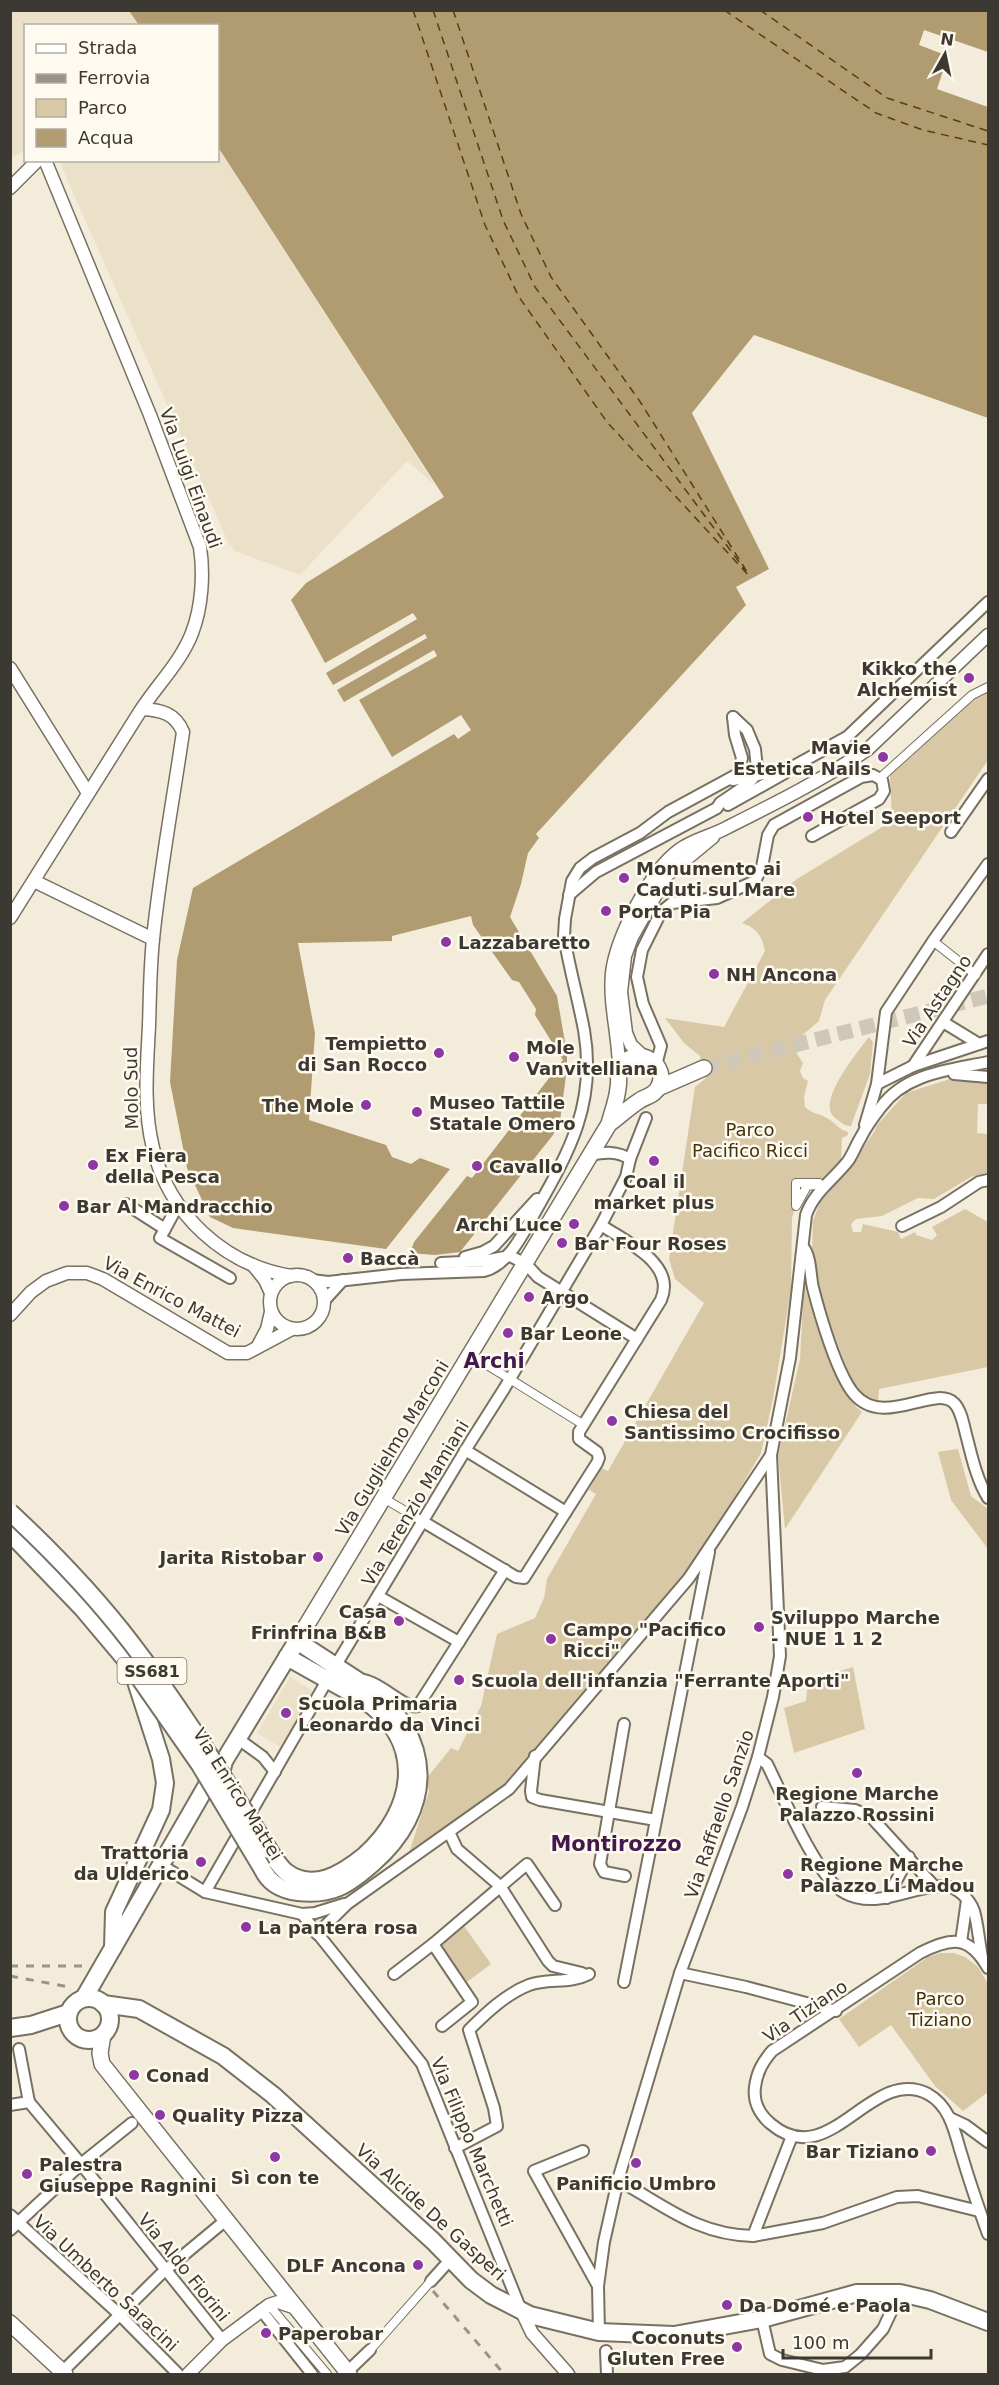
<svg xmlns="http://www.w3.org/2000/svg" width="999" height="2385" viewBox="0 0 999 2385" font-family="'DejaVu Sans',sans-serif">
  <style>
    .built { fill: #ebe0c8 }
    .green { fill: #d8c8a6 }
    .water { fill: #b09c70 }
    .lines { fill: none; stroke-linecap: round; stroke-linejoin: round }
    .ferry { stroke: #564107; stroke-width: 1.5; stroke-dasharray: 8 6; stroke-linecap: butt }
    .secondary-tunnel { stroke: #cfc8b9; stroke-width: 15; stroke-dasharray: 15 8; stroke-linecap: butt }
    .pedestrian-casing { stroke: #787162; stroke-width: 10 }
    .minor-casing { stroke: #787162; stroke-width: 14 }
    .tertiary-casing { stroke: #787162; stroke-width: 15 }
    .secondary-casing { stroke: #787162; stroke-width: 18 }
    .primary-casing { stroke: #787162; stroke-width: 20 }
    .trunk-casing { stroke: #787162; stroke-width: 20 }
    .pedestrian { stroke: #fff; stroke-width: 8 }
    .minor { stroke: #fff; stroke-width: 10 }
    .tertiary { stroke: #fff; stroke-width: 12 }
    .secondary { stroke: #fff; stroke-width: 15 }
    .primary { stroke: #fff; stroke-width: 16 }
    .trunk { stroke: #fff; stroke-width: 16 }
    .rail { stroke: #999488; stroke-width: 3; stroke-dasharray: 8 8; stroke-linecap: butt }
    .trunk-bridge-casing { stroke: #787162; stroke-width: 20; stroke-linecap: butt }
    .trunk-bridge { stroke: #fff; stroke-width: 16 }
    .poi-dot { fill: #8e36a3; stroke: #fefaf0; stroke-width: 2 }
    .labels { text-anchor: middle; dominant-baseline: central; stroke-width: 5; stroke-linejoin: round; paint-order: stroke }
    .shield { fill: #fefaf0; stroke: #76736b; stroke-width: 1.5 }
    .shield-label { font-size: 16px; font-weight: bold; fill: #3c3932 }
    .street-label { font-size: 18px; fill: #3c3932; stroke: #fefaf0 }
    .poi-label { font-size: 18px; font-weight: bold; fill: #3c3932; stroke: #fefaf0; text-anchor: start }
    .park-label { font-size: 18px; fill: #42330f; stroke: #fefaf0 }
    .quarter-label { font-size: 21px; font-weight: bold; fill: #43194d; stroke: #fefaf0 }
  </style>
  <rect width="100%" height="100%" fill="#f4ecdb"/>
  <g class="built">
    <path d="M11 10 129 11 139 25 26 26 25 151 11 157Z"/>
    <path d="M218 147 435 485 407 461 300 575 235 551 229 544 59 161 218 160Z"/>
    <path d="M290 1677 316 1693 282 1748 257 1733Z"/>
  </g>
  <g class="green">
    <path d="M984 689 988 693V760L825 1000 819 1021 798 1039 797 1054 803 1063 800 1071 803 1078 808 1081 804 1097 805 1107C812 1114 819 1113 827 1118 835 1122 839 1130 848 1132V1135L842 1138 841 1159 819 1183H796V1206L792 1218 791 1289 773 1399 761 1453 709 1541 684 1577 507 1784 407 1859 429 1791 426 1779 451 1748 458 1751 481 1706 497 1634 535 1618 544 1598 547 1579 596 1494 589 1490 601 1468 608 1471 704 1303 675 1279 669 1259 695 1087 706 1078 700 1056 684 1043 665 1018 724 1027 765 951C762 936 757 928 742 923L797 879 892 821 890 775Z"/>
    <path d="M869 1037 873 1042 870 1074 851 1126C846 1126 844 1125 839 1121 835 1118 831 1115 830 1110 826 1091 857 1052 869 1037Z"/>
    <path d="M956 1077 988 1083V1104H978L977 1133 988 1134V1173L971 1177 934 1199 918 1198 882 1216 856 1219 851 1224 853 1232H861L863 1224 898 1232 901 1239 915 1232 916 1235 932 1240 937 1235 932 1227 965 1209 988 1222V1367L879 1389 878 1401 862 1394 853 1384 816 1287 812 1250 813 1221 820 1202 843 1176 874 1132 877 1125 906 1093Z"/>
    <path d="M804 1284C817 1324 829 1384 862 1412L785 1529 778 1456 800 1359Z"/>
    <path d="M958 1449 971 1496 988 1509V1549L951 1500 938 1452Z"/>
    <path d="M853 1667 865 1729 794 1753 784 1708 806 1701 808 1681Z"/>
    <path d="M464 1926 491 1964 467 1982 441 1947 442 1941Z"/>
    <path d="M940 1953H954L965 1957 978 1967 988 1984V2092L963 2111 935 2086 891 2025 859 2047 839 2019 928 1957Z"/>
  </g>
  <path class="water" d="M129 11H988V52L924 30 919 45 948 56 937 89 988 107V418L754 335 692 413 769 569 736 587 746 605 536 834 539 838 528 853 521 884 510 917 557 996 567 1054V1068L560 1121 553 1135 460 1252 435 1255 410 1253 414 1242 467 1176 472 1178 563 1060 535 1015 536 1009 519 982 512 980 473 925 471 916 392 936V941L298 943 315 1033 309 1120 386 1145 392 1157 411 1164 420 1158 450 1169 386 1249 233 1228 210 1217 187 1168 170 1082 177 960 193 888 454 734 458 739 471 730 461 715 392 757 359 700 437 656 434 650 344 702 337 690 427 638 425 634 333 685 326 673 417 619 413 613 325 663 291 600 306 583 444 497 218 147V26L139 25Z"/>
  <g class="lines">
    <g class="ferry">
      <path d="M413 10 485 225 519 297 607 422 751 578"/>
      <path d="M433 10 503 220 535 287 745 570"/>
      <path d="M453 10 521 214 551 277 639 400 749 575"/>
      <path d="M724 10 876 113 923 130 988 145"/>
      <path d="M760 10 887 98 988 131"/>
    </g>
    <path class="secondary-tunnel" d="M704 1068 988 996"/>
    <defs>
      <g id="pedestrian">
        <path d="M880 778 972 695 988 687"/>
        <path d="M933 941 976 975"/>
        <path d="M796 1183H819L816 1185 807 1186 796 1206Z"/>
        <path d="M471 1355 584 1425"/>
        <path d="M385 1499 422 1521"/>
        <path d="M269 2305 327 2374"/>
        <path d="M370 2350 431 2281"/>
      </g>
      <g id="minor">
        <path d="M733 780 779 771 796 765 847 737 988 602"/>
        <path d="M728 805 785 773"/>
        <path d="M951 832 988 779"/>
        <path d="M569 895 596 872 717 808 720 803 748 784 755 776 757 769 755 749 747 730 733 717"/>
        <path d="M943 1022 979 1044"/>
        <path d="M656 1065 661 1046 643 1004 637 977 642 950 661 912 672 903 717 898 755 881 762 867 768 835 774 825 861 777 873 775 882 780 884 791 879 799 812 836"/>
        <path d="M913 1066 988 954"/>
        <path d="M954 1074 988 1077"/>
        <path d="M877 1084 913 1066 988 1041"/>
        <path d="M865 1125 877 1084 886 1012 933 941 988 864"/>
        <path d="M590 1155C605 1152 617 1151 630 1159"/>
        <path d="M126 1204 165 1229 178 1205"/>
        <path d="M902 1226 941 1207 979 1182 988 1180"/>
        <path d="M165 1229 160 1238 230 1278"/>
        <path d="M804 1248C811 1258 810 1275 813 1288 820 1315 837 1374 854 1394 884 1429 934 1384 954 1403 962 1411 964 1428 967 1438 972 1458 977 1480 988 1498"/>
        <path d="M465 1257 483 1252 494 1246 537 1199"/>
        <path d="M441 1263 484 1261 510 1256 526 1264 538 1277 637 1339"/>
        <path d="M312 1280 328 1282 401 1274 484 1271C508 1265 523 1234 534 1214 569 1152 597 1104 584 1030 578 998 569 967 564 936L565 919 572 881 580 868 593 858 640 833 668 812 738 774 742 758 735 735 733 717"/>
        <path d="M324 1301 343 1280"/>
        <path d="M465 1450 566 1512"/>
        <path d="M422 1521 516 1577 524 1578 597 1463 599 1458 597 1452 579 1439V1432L661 1300C677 1263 624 1241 601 1225"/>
        <path d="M378 1596 459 1642"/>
        <path d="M363 1680C382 1683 406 1710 418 1706L505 1570"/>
        <path d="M624 1724 600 1864 604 1872 625 1876"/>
        <path d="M237 1738 263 1757 275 1772"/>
        <path d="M535 1756 531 1791 532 1797 540 1800 656 1820"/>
        <path d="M758 1757 767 1764C782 1794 818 1880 845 1893 877 1910 910 1886 944 1886 956 1886 970 1899 974 1911 978 1925 979 1942 982 1957"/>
        <path d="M822 1807 855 1810 871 1817 935 1887"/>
        <path d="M449 1832 457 1849 500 1886 548 1961 553 1966 582 1973"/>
        <path d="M161 1865 205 1892 302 1914 315 1913 344 1904"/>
        <path d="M205 1892 336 1665 471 1441 504 1389 601 1225 626 1177 630 1159 646 1118"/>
        <path d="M887 1898 909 1857"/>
        <path d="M302 1914 422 2064 521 2310"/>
        <path d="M317 1934 347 1904 509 1789 689 1578 771 1455"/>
        <path d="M961 1942 967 1900"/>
        <path d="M433 1944 472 2002 442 2026"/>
        <path d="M988 1968C969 1935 952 1937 920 1953L772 2051C762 2063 757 2072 755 2087 753 2102 760 2115 771 2124 830 2174 871 2065 928 2094 937 2099 944 2107 949 2117 955 2129 958 2144 962 2156 970 2183 979 2209 988 2234"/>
        <path d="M680 1973 746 1987 836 2011"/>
        <path d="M394 1974 433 1944 527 1864 555 1905"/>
        <path d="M624 1982 709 1552"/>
        <path d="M19 2049 29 2102"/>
        <path d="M10 2105 29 2102 81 2164 222 2340"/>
        <path d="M950 2118 965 2125 988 2142"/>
        <path d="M455 2148 497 2126 494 2108 469 2030C486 2013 506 1994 529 1985 548 1978 570 1984 589 1974"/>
        <path d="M583 2151 534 2171 598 2286"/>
        <path d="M618 2180C664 2205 697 2235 753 2236L823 2223 897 2197 918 2196 979 2211"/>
        <path d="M10 2215 119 2314 178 2374"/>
        <path d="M10 2230 81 2164 132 2123"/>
        <path d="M753 2236 792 2136"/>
        <path d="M431 2281 450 2260"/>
        <path d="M261 2310 312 2374"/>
        <path d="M762 2319 770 2354 782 2360 823 2370 845 2367 860 2355 883 2329 900 2293"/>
        <path d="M599 2332 598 2286 604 2242 618 2180 680 1973 742 1807 758 1757 773 1697 780 1656 771 1455 790 1358 806 1215C814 1192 833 1180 848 1161 853 1154 856 1145 861 1137 866 1127 874 1116 881 1107 906 1073 950 1070 988 1062"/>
        <path d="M606 2351 607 2374"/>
        <path d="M347 2372 370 2350"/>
        <path d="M60 2374 162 2273 226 2220"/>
      </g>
      <g id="tertiary">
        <path d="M10 188 38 160"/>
        <path d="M10 668 88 793"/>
        <path d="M142 709C161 710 175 713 183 732 173 801 160 870 153 939 150 968 150 997 149 1026 147 1066 143 1108 153 1148 169 1214 224 1265 291 1276"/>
        <path d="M34 881 153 939"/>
        <path d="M10 918C53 849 96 781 139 713 156 686 181 662 192 633 202 607 204 574 200 547L150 415 45 160"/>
        <path d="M644 1057 631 1045 626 1033 621 992 625 956 632 937 667 875 713 837"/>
        <path d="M619 1069C619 1037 609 1005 612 973 616 938 650 871 679 850 694 839 712 836 728 827 776 803 824 779 868 749L988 635"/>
        <path d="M253 1265 265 1280 271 1293"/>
        <circle cx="297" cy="1302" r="27"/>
        <path d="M10 1315 31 1292 46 1281 67 1273H87L103 1279 228 1353H247L292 1329"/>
        <path d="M258 1346 267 1329 271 1312"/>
        <path d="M521 2310 532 2333 568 2374"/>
        <path d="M188 2374 222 2340 269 2305 278 2302 296 2308"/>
      </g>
      <g id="secondary">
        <path d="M658 1088 704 1068"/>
        <path d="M297 1641 609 1124C612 1112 617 1100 618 1088 620 1079 616 1073 622 1065 637 1044 671 1065 658 1088 653 1097 645 1096 639 1101 628 1108 619 1117 609 1124"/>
        <path d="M103 2034 100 2053 102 2064 349 2374"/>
        <path d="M10 2323 65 2374"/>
      </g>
      <g id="primary">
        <path d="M287 1657 362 1699"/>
        <path d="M222 1769 224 1761 297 1641 366 1686"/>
        <circle cx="89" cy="2019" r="21"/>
        <path d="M84 1998 207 1785C209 1773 212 1766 224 1761"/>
        <path d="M103 2004 139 2009 223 2056 273 2095 433 2241 471 2280 491 2295 530 2315 599 2332 674 2335 762 2319 857 2293H900L930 2300 988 2322"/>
        <path d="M10 2028 31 2025 68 2013"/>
      </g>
      <g id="trunk">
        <path d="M10 1533 83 1609 131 1666 161 1759 165 1783 161 1810 114 1912 113 1948"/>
        <path d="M269 1850C274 1858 279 1866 286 1872 313 1892 342 1874 364 1856 416 1810 427 1740 362 1699"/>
        <path d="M262 1868C269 1884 282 1890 298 1892 332 1896 348 1885 372 1864 435 1810 435 1736 366 1686"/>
      </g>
    </defs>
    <use href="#pedestrian" class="pedestrian-casing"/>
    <use href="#minor" class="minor-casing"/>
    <use href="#tertiary" class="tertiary-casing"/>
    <use href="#secondary" class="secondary-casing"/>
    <use href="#primary" class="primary-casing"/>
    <use href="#trunk" class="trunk-casing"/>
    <use href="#pedestrian" class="pedestrian"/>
    <use href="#minor" class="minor"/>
    <use href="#tertiary" class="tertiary"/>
    <use href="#secondary" class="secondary"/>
    <use href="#primary" class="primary"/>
    <use href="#trunk" class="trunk"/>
    <g class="rail">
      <path d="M10 1966H83"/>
      <path d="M10 1976 69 1987"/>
      <path d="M433 2291 504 2374"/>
    </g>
    <defs>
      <g id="trunk-bridge">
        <path d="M10 1512C54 1553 96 1597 132 1644 182 1709 225 1780 269 1850"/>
        <path d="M131 1666 200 1765 262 1868"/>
      </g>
    </defs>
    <use href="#trunk-bridge" class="trunk-bridge-casing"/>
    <use href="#trunk-bridge" class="trunk-bridge"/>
  </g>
  <g class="poi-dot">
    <circle cx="969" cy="678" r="6"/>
    <circle cx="883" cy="757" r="6"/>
    <circle cx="808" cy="817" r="6"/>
    <circle cx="624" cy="878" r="6"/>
    <circle cx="606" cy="911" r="6"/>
    <circle cx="446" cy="942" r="6"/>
    <circle cx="714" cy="974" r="6"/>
    <circle cx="439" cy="1053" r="6"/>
    <circle cx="514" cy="1057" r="6"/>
    <circle cx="366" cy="1105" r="6"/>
    <circle cx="417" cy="1112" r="6"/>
    <circle cx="654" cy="1161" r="6"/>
    <circle cx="93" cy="1165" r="6"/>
    <circle cx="477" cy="1166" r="6"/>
    <circle cx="64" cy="1206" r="6"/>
    <circle cx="574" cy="1224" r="6"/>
    <circle cx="562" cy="1243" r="6"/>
    <circle cx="348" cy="1258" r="6"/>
    <circle cx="529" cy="1297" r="6"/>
    <circle cx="508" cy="1333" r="6"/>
    <circle cx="612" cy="1421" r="6"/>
    <circle cx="318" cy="1557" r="6"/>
    <circle cx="399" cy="1621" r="6"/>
    <circle cx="759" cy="1627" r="6"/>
    <circle cx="551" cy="1639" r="6"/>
    <circle cx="459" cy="1680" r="6"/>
    <circle cx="286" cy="1713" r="6"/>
    <circle cx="857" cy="1773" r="6"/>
    <circle cx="201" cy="1862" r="6"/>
    <circle cx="788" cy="1874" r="6"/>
    <circle cx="246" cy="1927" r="6"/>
    <circle cx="134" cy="2075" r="6"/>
    <circle cx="160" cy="2115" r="6"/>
    <circle cx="931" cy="2151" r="6"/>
    <circle cx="275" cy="2157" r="6"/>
    <circle cx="636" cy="2163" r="6"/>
    <circle cx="27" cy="2174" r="6"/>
    <circle cx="418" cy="2265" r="6"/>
    <circle cx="727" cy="2305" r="6"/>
    <circle cx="266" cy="2333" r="6"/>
    <circle cx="737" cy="2347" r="6"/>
  </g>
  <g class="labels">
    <rect class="shield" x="117.5" y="1658" width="69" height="26" rx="4.5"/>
    <g class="shield-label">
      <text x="152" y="1671">SS681</text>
    </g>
    <g class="street-label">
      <text transform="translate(191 478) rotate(70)">Via Luigi Einaudi</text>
      <text transform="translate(937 1001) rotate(-56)">Via Astagno</text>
      <text transform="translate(131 1088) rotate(-91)">Molo Sud</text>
      <text transform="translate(172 1297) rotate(28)">Via Enrico Mattei</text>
      <text transform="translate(392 1448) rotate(-59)">Via Guglielmo Marconi</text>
      <text transform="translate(415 1503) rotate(-59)">Via Terenzio Mamiani</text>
      <text transform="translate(238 1794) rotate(58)">Via Enrico Mattei</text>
      <text transform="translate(719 1814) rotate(-71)">Via Raffaello Sanzio</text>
      <text transform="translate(805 2011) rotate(-34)">Via Tiziano</text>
      <text transform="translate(472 2142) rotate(67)">Via Filippo Marchetti</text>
      <text transform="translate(431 2212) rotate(42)">Via Alcide De Gasperi</text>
      <text transform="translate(184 2267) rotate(51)">Via Aldo Fiorini</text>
      <text transform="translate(106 2283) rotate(43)">Via Umberto Saracini</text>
    </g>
    <g class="poi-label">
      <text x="957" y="668" text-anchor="end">Kikko the<tspan x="957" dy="21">Alchemist</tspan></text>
      <text x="871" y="747" text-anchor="end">Mavie<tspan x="871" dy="21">Estetica Nails</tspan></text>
      <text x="820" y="817">Hotel Seeport</text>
      <text x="636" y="868">Monumento ai<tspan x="636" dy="21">Caduti sul Mare</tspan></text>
      <text x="618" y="911">Porta Pia</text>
      <text x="458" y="942">Lazzabaretto</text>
      <text x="726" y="974">NH Ancona</text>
      <text x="427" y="1043" text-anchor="end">Tempietto<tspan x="427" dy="21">di San Rocco</tspan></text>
      <text x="526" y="1047">Mole<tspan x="526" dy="21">Vanvitelliana</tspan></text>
      <text x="429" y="1102">Museo Tattile<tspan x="429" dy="21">Statale Omero</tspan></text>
      <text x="354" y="1105" text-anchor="end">The Mole</text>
      <text x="105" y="1155">Ex Fiera<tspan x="105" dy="21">della Pesca</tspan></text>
      <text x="489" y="1166">Cavallo</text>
      <text x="654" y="1181" text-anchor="middle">Coal il<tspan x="654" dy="21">market plus</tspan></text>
      <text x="76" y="1206">Bar Al Mandracchio</text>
      <text x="562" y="1224" text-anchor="end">Archi Luce</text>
      <text x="574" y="1243">Bar Four Roses</text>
      <text x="360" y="1258">Baccà</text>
      <text x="541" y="1297">Argo</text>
      <text x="520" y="1333">Bar Leone</text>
      <text x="624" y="1411">Chiesa del<tspan x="624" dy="21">Santissimo Crocifisso</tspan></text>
      <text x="306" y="1557" text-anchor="end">Jarita Ristobar</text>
      <text x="387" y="1611" text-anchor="end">Casa<tspan x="387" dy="21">Frinfrina B&amp;B</tspan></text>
      <text x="771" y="1617">Sviluppo Marche<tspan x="771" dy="21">- NUE 1 1 2</tspan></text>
      <text x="563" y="1629">Campo "Pacifico<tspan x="563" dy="21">Ricci"</tspan></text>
      <text x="471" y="1680">Scuola dell'infanzia "Ferrante Aporti"</text>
      <text x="298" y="1703">Scuola Primaria<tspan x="298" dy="21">Leonardo da Vinci</tspan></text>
      <text x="857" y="1793" text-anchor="middle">Regione Marche<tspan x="857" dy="21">Palazzo Rossini</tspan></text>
      <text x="189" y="1852" text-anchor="end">Trattoria<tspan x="189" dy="21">da Ulderico</tspan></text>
      <text x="800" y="1864">Regione Marche<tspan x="800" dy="21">Palazzo Li Madou</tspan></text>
      <text x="258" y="1927">La pantera rosa</text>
      <text x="146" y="2075">Conad</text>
      <text x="172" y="2115">Quality Pizza</text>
      <text x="919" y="2151" text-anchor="end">Bar Tiziano</text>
      <text x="39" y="2164">Palestra<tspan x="39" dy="21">Giuseppe Ragnini</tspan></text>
      <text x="275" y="2177" text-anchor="middle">Sì con te</text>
      <text x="636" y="2183" text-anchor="middle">Panificio Umbro</text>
      <text x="406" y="2265" text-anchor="end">DLF Ancona</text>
      <text x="739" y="2305">Da Domé e Paola</text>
      <text x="278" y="2333">Paperobar</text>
      <text x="725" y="2337" text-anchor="end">Coconuts<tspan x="725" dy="21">Gluten Free</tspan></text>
    </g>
    <g class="park-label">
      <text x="750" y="1129">Parco<tspan x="750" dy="21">Pacifico Ricci</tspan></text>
      <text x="940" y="1998">Parco<tspan x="940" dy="21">Tiziano</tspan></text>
    </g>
    <g class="quarter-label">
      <text x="494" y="1361">Archi</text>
      <text x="616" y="1844">Montirozzo</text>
    </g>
  </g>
  <rect width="999" height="2385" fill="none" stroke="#3c3932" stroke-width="24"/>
  <rect x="24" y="24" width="195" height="138" fill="#fefaf0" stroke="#b0ada4" stroke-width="1.5"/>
  <rect x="36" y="44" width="30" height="9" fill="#ffffff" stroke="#b0ada4" stroke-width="1.5"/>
  <text x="78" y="54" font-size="18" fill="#3c3932">Strada</text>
  <rect x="36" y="74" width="30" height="9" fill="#999488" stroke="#b0ada4" stroke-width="1.5"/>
  <text x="78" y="84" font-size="18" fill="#3c3932">Ferrovia</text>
  <rect x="36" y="99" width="30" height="18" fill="#d8c8a6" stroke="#b0ada4" stroke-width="1.5"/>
  <text x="78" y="114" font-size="18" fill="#3c3932">Parco</text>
  <rect x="36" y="129" width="30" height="18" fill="#b09c70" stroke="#b0ada4" stroke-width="1.5"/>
  <text x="78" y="144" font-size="18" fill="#3c3932">Acqua</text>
  <g transform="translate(945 54) rotate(9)" stroke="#fefaf0" stroke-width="4.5" paint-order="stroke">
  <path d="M0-4.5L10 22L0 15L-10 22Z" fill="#3c3932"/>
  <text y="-9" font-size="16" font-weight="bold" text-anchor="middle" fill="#3c3932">N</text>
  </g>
  <path d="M783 2349v9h148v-9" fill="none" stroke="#3c3932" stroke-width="3"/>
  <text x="792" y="2349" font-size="18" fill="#3c3932" stroke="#fefaf0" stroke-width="4.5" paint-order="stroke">100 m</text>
</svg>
